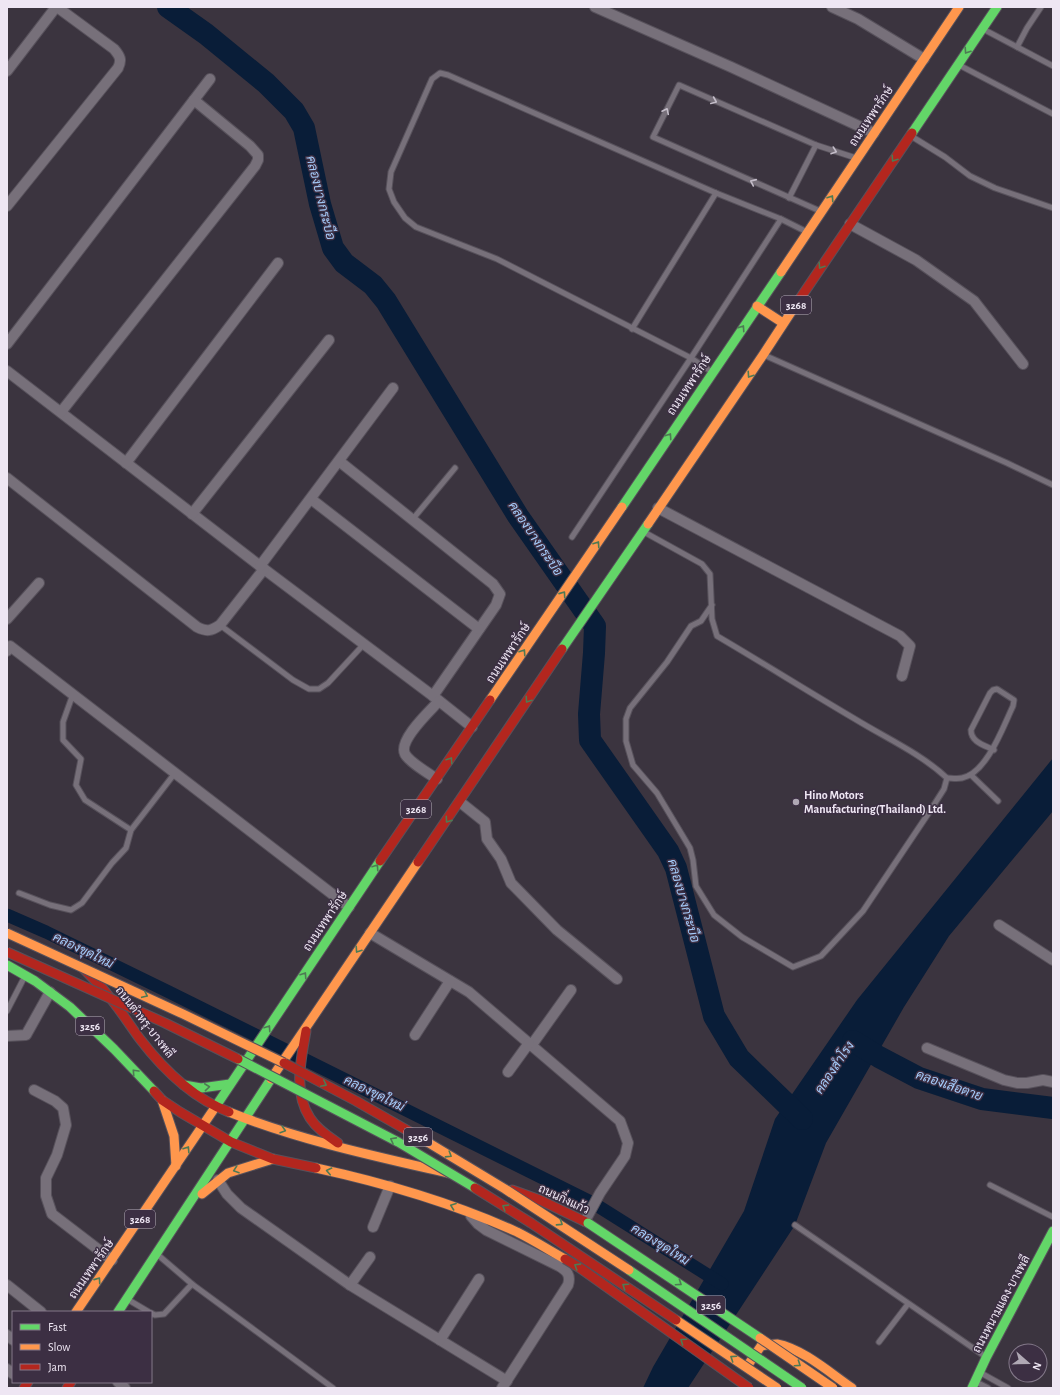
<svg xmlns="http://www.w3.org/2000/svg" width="1060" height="1395" viewBox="0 0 1060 1395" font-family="'Alegreya Sans',Sarabun,sans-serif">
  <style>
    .water { fill: #091d38 }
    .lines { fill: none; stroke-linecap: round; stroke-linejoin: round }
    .canal { stroke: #091d38; stroke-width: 13 }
    .river { stroke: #091d38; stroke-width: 22 }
    .lane-casing { stroke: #57515b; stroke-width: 7 }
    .street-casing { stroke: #57515b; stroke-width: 12 }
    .fast-casing { stroke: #57515b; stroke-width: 11 }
    .slow-casing { stroke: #57515b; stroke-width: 11 }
    .jam-casing { stroke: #57515b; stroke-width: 11 }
    .lane { stroke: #77707a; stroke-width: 5 }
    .street { stroke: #77707a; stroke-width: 10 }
    .fast { stroke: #63d668; stroke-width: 9 }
    .slow { stroke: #ff974d; stroke-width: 9 }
    .jam { stroke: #b3261e; stroke-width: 9 }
    .fast-bridge-casing { stroke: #57515b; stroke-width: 11; stroke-linecap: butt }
    .slow-bridge-casing { stroke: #57515b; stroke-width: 11; stroke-linecap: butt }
    .jam-bridge-casing { stroke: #57515b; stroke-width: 11; stroke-linecap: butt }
    .fast-bridge { stroke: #63d668; stroke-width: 9 }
    .slow-bridge { stroke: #ff974d; stroke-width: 9 }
    .jam-bridge { stroke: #b3261e; stroke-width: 9 }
    .oneway { stroke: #4e7a54 }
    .oneway2 { stroke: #c4bdc9 }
    .poi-dot { fill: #afa8b4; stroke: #3c2f43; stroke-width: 1.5 }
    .labels { text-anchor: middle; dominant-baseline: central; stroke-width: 3; stroke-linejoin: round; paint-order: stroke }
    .shield { fill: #3c2f43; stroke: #b9afbe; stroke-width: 1 }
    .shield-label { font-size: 11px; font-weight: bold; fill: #eee6f3 }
    .street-label { font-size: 12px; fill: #eee6f3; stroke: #3c2f43 }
    .poi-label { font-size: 12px; font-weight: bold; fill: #eee6f3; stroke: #3c2f43; text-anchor: start }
    .water-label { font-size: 13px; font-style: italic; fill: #a5ccfb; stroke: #3c2f43 }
  </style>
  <rect width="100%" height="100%" fill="#3b343f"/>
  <path class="water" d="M1053 758V811L949 936 904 1007 826 1143 795 1225 688 1388H643L653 1367 744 1211 775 1119 857 1000Z"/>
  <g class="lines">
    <path class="canal" d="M7 915 46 932 169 992 593 1203 722 1284"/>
    <g class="river">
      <path d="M168 7 206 34 266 83 294 111 304 128 320 204 333 248 344 263 373 285 386 301 518 516 595 626 594 653 589 714 590 740 668 851 676 868 714 1016 739 1058 802 1119"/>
      <path d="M853 1041 879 1057 919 1078 982 1099 1053 1108"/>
    </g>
    <defs>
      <g id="lane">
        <path d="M983 29 1053 66"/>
        <path d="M1017 47 1027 28 1041 7"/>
        <path d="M959 65 1053 114"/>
        <path d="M911 136 945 157 970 176 995 188 1053 208"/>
        <path d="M789 198 816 145"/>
        <path d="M820 211 653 137 679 85 816 145 856 158"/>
        <path d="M632 329 716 193"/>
        <path d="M764 355 1007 463 1053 485"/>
        <path d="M712 372 691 358 497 259 416 227 405 218 394 202 389 189 391 172 432 79 440 73 448 75 716 193 781 219 807 232"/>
        <path d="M412 520 455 468"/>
        <path d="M644 532 702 564 710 574 712 619 717 636C763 663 809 692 855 719 886 738 920 753 947 778L944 789 930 811 863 911 821 956 793 967 742 937 714 915 696 886 693 860 690 848 657 793 633 765 626 741V719L630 708 667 662 691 626 701 621 712 605"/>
        <path d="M572 537 691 358 781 219"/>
        <path d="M220 625 293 680 309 689H319L328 683 364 644"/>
        <path d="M73 694 63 722V740L81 759 76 785 85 800 131 830"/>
        <path d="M971 775 998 801"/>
        <path d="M947 778C951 778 957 779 962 778 987 773 1003 727 1013 706L1014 700 997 689 993 690 990 693 971 730C971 742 984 745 994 750"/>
        <path d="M19 893 50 905 71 910 82 903 112 863 126 848 131 830 175 773"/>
        <path d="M7 1011 25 976"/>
        <path d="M990 1185 1053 1217"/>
        <path d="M795 1225 986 1357"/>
        <path d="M158 1255 192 1284"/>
        <path d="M127 1299 149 1312"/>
        <path d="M151 1313 155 1315 164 1314 192 1284 333 1388"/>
        <path d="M879 1342 908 1304"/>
        <path d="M981 1373 1008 1388"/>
        <path d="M976 1382 988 1388"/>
      </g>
      <g id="street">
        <path d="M595 7 731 67 874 133"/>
        <path d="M832 7 858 19 924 59"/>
        <path d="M7 71 56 7"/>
        <path d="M7 206 118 68C122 60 120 56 114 49L57 7"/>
        <path d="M850 224 916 260 974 301 1023 364"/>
        <path d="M7 344 210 79"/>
        <path d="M7 371 260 566 433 696 472 727"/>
        <path d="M61 412 255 166 258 160V155L250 146 194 100"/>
        <path d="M339 461 493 584 500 594 496 605 433 696"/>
        <path d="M126 463 278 263"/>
        <path d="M7 478 197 627C207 632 211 631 220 625L264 569"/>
        <path d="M311 499 479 629"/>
        <path d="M658 508 900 636 910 646 902 676"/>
        <path d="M192 514 329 340"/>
        <path d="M260 566 393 388"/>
        <path d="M7 619 39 583"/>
        <path d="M7 651 10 646 349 907"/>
        <path d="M437 779C428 773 409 762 405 754 398 740 430 711 439 701"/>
        <path d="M460 802 485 822 487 839 501 859 511 883 557 930 617 979"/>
        <path d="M999 925 1053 960"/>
        <path d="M370 933 469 992 620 1121 628 1143 625 1156 600 1193 585 1221"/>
        <path d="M415 1035 450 981"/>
        <path d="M7 1036 26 1035 50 992"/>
        <path d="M531 1046 571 990"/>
        <path d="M927 1048 1004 1080 1017 1083H1027L1043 1080 1053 1082"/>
        <path d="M508 1072 529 1043"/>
        <path d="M34 1090 55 1101 63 1108 66 1125 57 1155 46 1178V1196L52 1214 112 1260"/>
        <path d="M218 1180 227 1194 241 1208 350 1285 507 1381"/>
        <path d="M471 1216 478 1224 486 1230 559 1266C567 1271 571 1275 568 1285L502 1388"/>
        <path d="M373 1227 390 1186"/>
        <path d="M7 1285 41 1312"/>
        <path d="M350 1285 370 1257"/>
        <path d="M7 1335 13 1340"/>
        <path d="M440 1340 479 1279"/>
        <path d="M7 1369 13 1374"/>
        <path d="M118 1382 125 1388"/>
      </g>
      <g id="fast">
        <path d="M912 133 997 7"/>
        <path d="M622 507 781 272"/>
        <path d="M562 649 648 524"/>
        <path d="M7 965 35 981 70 1007 114 1049 154 1091"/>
        <path d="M184 1085 201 1088 230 1084"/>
        <path d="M216 1106 380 861"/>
        <path d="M118 1312 271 1079"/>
        <path d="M972 1388 986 1358 1053 1231"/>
      </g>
      <g id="slow">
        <path d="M781 272 959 7"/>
        <path d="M757 306 783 323"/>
        <path d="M648 524 763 355 799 300"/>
        <path d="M490 700 622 507"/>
        <path d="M271 1079 418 862"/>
        <path d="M162 1100 174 1136 176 1166"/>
        <path d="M229 1112C299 1140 374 1156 448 1173"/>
        <path d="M316 1168C385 1183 453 1203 517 1232 533 1240 549 1250 565 1259"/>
        <path d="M202 1194 228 1173 273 1159"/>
        <path d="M76 1312 216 1106"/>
        <path d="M748 1365 761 1346C766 1345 771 1344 777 1344 803 1349 830 1373 852 1388"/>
      </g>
      <g id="jam">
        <path d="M799 300 912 133"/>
        <path d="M380 861 490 700"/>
        <path d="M418 862 562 649"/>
        <path d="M84 969C92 977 100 985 107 994 119 1008 129 1024 140 1039 163 1069 192 1098 229 1112"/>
        <path d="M306 1031C301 1060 293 1092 310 1118 317 1129 328 1136 338 1143"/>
        <path d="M154 1091 162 1100 180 1112 231 1142 273 1159 316 1168"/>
        <path d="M512 1190 540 1200 588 1223"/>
        <path d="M24 1388 28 1382"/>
        <path d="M67 1388 71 1382"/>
      </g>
    </defs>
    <use href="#lane" class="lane-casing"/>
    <use href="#street" class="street-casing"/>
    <use href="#fast" class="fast-casing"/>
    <use href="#slow" class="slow-casing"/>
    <use href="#jam" class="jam-casing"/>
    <use href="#lane" class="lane"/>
    <use href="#street" class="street"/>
    <use href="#fast" class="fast"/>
    <use href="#slow" class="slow"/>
    <use href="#jam" class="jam"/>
    <defs>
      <g id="fast-bridge">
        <path d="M238 1059 398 1142 475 1188"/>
        <path d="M588 1223 760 1338"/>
        <path d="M629 1270 802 1388"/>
      </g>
      <g id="slow-bridge">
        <path d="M7 933 183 1014 284 1063"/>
        <path d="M424 1140 505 1189 629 1270"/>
        <path d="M676 1320 777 1388"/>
        <path d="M760 1338 833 1388"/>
      </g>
      <g id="jam-bridge">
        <path d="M7 952 165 1023 238 1059"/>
        <path d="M284 1063 356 1101 424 1140"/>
        <path d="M475 1188 531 1223 676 1320"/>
        <path d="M565 1259 580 1268 749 1388"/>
      </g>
    </defs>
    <use href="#fast-bridge" class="fast-bridge-casing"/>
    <use href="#slow-bridge" class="slow-bridge-casing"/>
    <use href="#jam-bridge" class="jam-bridge-casing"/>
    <use href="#fast-bridge" class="fast-bridge"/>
    <use href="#slow-bridge" class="slow-bridge"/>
    <use href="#jam-bridge" class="jam-bridge"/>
  </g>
  <defs><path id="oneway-chevron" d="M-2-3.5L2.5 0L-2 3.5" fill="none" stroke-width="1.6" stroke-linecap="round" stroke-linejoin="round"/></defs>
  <g class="oneway">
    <use href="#oneway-chevron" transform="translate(967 51) rotate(124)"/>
    <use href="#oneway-chevron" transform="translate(894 159) rotate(124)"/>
    <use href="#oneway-chevron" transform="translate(831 198) rotate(-56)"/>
    <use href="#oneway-chevron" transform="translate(821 266) rotate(124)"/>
    <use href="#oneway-chevron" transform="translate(742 328) rotate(-56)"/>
    <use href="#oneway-chevron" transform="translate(750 375) rotate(124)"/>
    <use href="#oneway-chevron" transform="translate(669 436) rotate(-56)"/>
    <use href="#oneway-chevron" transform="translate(597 544) rotate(-56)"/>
    <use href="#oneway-chevron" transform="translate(563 594) rotate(-55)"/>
    <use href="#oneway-chevron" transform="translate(523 652) rotate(-56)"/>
    <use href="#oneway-chevron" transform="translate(528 700) rotate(124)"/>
    <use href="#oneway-chevron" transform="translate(450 760) rotate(-56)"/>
    <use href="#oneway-chevron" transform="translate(448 820) rotate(125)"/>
    <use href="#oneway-chevron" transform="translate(376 867) rotate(-56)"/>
    <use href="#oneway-chevron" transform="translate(358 950) rotate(124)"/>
    <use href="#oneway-chevron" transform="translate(304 975) rotate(-56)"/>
    <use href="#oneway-chevron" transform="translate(145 995) rotate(25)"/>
    <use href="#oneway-chevron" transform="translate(268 1028) rotate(-56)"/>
    <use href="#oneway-chevron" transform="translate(135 1072) rotate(-133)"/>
    <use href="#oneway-chevron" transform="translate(324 1084) rotate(27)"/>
    <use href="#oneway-chevron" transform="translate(207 1087) rotate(-6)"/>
    <use href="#oneway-chevron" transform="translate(283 1130) rotate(17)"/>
    <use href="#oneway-chevron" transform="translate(393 1140) rotate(-152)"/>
    <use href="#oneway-chevron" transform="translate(187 1149) rotate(-57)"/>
    <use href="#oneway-chevron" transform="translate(449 1155) rotate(32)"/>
    <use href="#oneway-chevron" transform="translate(236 1170) rotate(161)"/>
    <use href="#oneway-chevron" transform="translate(329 1171) rotate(-168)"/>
    <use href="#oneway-chevron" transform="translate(453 1206) rotate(-160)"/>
    <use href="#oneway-chevron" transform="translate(505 1207) rotate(-148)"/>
    <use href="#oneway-chevron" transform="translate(560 1223) rotate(33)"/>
    <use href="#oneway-chevron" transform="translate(577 1266) rotate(-148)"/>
    <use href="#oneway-chevron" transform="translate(98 1280) rotate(-55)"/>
    <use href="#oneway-chevron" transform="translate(679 1283) rotate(34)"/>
    <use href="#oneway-chevron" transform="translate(625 1286) rotate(-146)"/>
    <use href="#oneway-chevron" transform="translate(683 1341) rotate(-145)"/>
    <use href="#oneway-chevron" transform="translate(733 1358) rotate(-146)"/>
    <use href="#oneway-chevron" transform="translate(798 1364) rotate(34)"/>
  </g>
  <g class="oneway2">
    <use href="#oneway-chevron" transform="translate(714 101) rotate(23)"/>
    <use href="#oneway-chevron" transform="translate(666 111) rotate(-64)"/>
    <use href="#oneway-chevron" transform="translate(834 151) rotate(19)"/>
    <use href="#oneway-chevron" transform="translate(753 182) rotate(-156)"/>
  </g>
  <circle class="poi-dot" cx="796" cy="802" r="4"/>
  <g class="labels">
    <g class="shield">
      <rect x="781" y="296" width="30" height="18" rx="3"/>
      <rect x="401" y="800" width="30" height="18" rx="3"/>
      <rect x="76" y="1017" width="28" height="18" rx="3"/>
      <rect x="404" y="1128" width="28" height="18" rx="3"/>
      <rect x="125" y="1210" width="30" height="18" rx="3"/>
      <rect x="697" y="1296" width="28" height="18" rx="3"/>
    </g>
    <g class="shield-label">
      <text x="796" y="305">3268</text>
      <text x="416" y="809">3268</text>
      <text x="90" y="1026">3256</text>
      <text x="418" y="1137">3256</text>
      <text x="140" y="1219">3268</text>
      <text x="711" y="1305">3256</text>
    </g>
    <g class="street-label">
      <text transform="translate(871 116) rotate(-56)">ถนนเทพารักษ์</text>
      <text transform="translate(689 385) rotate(-56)">ถนนเทพารักษ์</text>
      <text transform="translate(508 653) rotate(-56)">ถนนเทพารักษ์</text>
      <text transform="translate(325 921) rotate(-56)">ถนนเทพารักษ์</text>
      <text transform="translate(145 1022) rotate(52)">ถนนตำหรุ-บางพลี</text>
      <text transform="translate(564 1199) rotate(25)">ถนนกิ่งแก้ว</text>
      <text transform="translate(91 1269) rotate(-55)">ถนนเทพารักษ์</text>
      <text transform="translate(1001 1304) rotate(-62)">ถนนหนามแดง-บางพลี</text>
    </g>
    <g class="poi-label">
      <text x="804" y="795">Hino Motors<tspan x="804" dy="14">Manufacturing(Thailand) Ltd.</tspan></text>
    </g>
    <g class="water-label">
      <text transform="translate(320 198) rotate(76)">คลองบางกระบือ</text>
      <text transform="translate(535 539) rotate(56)">คลองบางกระบือ</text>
      <text transform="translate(683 901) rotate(74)">คลองบางกระบือ</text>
      <text transform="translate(83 951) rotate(26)">คลองขุดใหม่</text>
      <text transform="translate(835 1068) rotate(-56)">คลองสำโรง</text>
      <text transform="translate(949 1086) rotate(19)">คลองเสือตาย</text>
      <text transform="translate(374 1094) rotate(26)">คลองขุดใหม่</text>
      <text transform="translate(660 1245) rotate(32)">คลองขุดใหม่</text>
    </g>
  </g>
  <rect width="1060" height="1395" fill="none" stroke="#eee6f3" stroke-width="16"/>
  <rect x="12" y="1311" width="140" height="72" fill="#3c2f43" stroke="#837889"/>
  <rect x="20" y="1324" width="20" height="6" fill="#63d668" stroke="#837889"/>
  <text x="48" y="1331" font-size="12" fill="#eee6f3">Fast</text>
  <rect x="20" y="1344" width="20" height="6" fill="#ff974d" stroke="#837889"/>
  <text x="48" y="1351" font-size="12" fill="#eee6f3">Slow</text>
  <rect x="20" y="1364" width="20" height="6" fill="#b3261e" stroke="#837889"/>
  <text x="48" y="1371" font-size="12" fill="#eee6f3">Jam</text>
  <g transform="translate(1028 1363) rotate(110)"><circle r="19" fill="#3c2f43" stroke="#837889"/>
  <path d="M0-3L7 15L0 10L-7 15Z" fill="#afa8b4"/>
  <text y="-6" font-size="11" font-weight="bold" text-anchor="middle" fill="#eee6f3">N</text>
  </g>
</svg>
